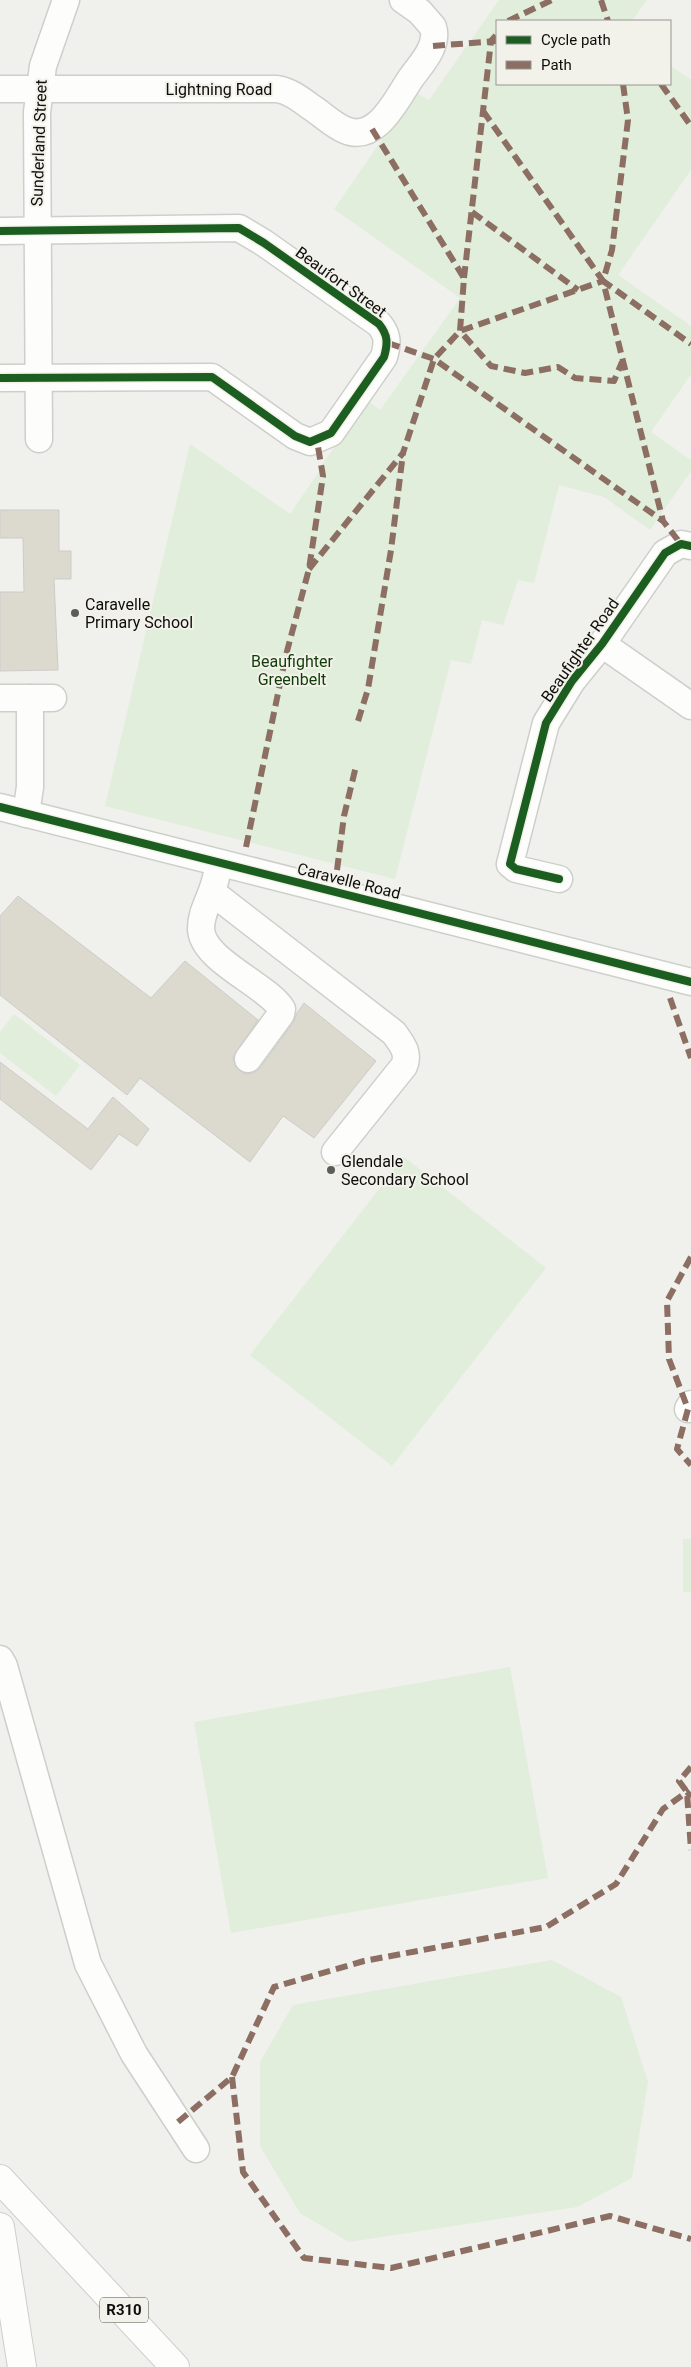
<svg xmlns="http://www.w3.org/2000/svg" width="691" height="2367" viewBox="0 0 691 2367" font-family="Roboto,sans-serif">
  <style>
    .green { fill: #e0eedb }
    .building { fill: #dcd9ce; stroke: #ccccc9 }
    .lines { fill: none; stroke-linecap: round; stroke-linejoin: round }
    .minor-casing { stroke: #cececb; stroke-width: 29 }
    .major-casing { stroke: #cececb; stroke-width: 30 }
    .minor { stroke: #fdfdfc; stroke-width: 26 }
    .major { stroke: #fdfdfc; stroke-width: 28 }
    .quiet { stroke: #8d6e63; stroke-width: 6; stroke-dasharray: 12 6; stroke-linecap: butt }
    .cycleway-casing { stroke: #f2f1ea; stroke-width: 11 }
    .cycleway { stroke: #1b5e20; stroke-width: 8 }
    .poi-dot { fill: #5c5c5a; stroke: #f2f1ea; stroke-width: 2 }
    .labels { text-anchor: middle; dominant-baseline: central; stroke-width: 4; stroke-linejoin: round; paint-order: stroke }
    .shield { fill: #f2f1ea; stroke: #52514e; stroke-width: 1 }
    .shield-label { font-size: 15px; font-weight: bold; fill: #0d0d0b }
    .street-label { font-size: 16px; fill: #0d0d0b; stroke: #f2f1ea }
    .poi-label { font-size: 16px; fill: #0d0d0b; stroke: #f2f1ea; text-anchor: start }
    .park-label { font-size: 16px; fill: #0f3d07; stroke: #f2f1ea }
  </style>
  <rect width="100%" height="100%" fill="#f0f0ec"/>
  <g class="green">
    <path d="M499 0H647L632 21H497V84H670V65L691 80V170L618 275 691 326V374L651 432 691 460V471L650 530 604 497 559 485 534 583 518 580 503 625 482 620 471 664 451 660 395 879 105 806 190 444 290 514 321 469 320 467 368 401 380 410 460 298 334 209 415 92 429 100Z"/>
    <path d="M14 1014 80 1065 56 1096 0 1053V1032Z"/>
    <path d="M404 1157 546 1268 392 1466 250 1355Z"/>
    <rect x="683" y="1539" width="8" height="53"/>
    <path d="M510 1667 548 1878 231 1933 194 1722Z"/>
    <path d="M552 1960 621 1997 648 2082 632 2178 577 2207 349 2242 300 2213 260 2146V2062L293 2005Z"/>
  </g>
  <g class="building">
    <path d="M0 510H59V551H71V579H54L58 670 0 671V592H24L23 538H0Z"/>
    <path d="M18 896 151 998 185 961 258 1020 233 1057 235 1065 240 1071 246 1074 254 1073 260 1068 293 1023 297 1013 304 1003 376 1061 314 1138 283 1116 250 1162 140 1078 127 1095 0 995V916Z"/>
    <path d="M0 1062 88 1129 113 1097 149 1129 137 1146 119 1134 91 1170 0 1099Z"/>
  </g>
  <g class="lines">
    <defs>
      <g id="minor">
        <path d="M0 89H277C290 91 300 99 311 107 322 114 333 125 345 130 377 144 397 98 411 78 421 64 439 46 433 27L420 12 403 0"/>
        <path d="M0 231 239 228 264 243 379 324C388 335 388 343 384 357L331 433 310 442 295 436 212 377 0 378"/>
        <path d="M39 439 37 112 43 66 66 0"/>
        <path d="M602 644 691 706"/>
        <path d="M0 698H53"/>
        <path d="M0 807 691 982"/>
        <path d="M26 814 30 787V698"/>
        <path d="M216 877C213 895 201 910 201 928 201 960 266 984 282 1009L281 1014 248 1059"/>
        <path d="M559 879 516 869 510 864 546 723 572 681 602 644 665 553 681 544 691 546"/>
        <path d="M213 893 394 1033C401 1043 410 1053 404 1066L335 1152"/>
        <path d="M688 1409 691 1404"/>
        <path d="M0 1659 4 1666 88 1964 134 2054 196 2149"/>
      </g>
      <g id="major">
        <path d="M0 2179 175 2367"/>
        <path d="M0 2227 22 2367"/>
      </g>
    </defs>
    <use href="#minor" class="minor-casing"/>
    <use href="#major" class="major-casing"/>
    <use href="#minor" class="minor"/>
    <use href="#major" class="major"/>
    <g class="quiet">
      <path d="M601 0 608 21"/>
      <path d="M508 21 552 0"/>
      <path d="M433 46 497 41"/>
      <path d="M623 84 628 120 612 250 603 281 691 344"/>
      <path d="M661 84 691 126"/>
      <path d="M483 111 603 281 663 521 681 544"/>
      <path d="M372 129 464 278 460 331 491 366 525 373 558 367 575 378 614 381 622 362"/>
      <path d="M472 212 578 290"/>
      <path d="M464 278 491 41 497 34"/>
      <path d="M388 343 434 359 663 521"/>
      <path d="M309 569 403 453 434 359 460 331 603 281"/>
      <path d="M358 721 368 689 391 550 403 453"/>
      <path d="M246 847 286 655 309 569 323 476 317 441"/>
      <path d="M337 870 344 816 356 766"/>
      <path d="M670 998 691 1058"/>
      <path d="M691 1257 667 1301 669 1359 688 1409 677 1449 691 1465"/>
      <path d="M691 1767 679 1781 687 1792 691 1850"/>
      <path d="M232 2077 243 2172 304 2258 391 2268 610 2216 691 2239"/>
      <path d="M178 2122 232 2077 274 1987 364 1961 546 1927 616 1884 663 1809 687 1792 691 1797"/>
    </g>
    <defs>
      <g id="cycleway">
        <path d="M0 231 239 228 264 243 379 324C388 335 388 343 384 357L331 433 310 442 295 436 212 377 0 378"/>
        <path d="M0 807 691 982"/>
        <path d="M559 879 516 869 510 864 546 723 572 681 602 644 665 553 681 544 691 546"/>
      </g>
    </defs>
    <use href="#cycleway" class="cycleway-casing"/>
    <use href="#cycleway" class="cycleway"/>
  </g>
  <g class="poi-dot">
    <circle cx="75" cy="613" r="5"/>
    <circle cx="331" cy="1170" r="5"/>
  </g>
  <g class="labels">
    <rect class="shield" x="100" y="2297.5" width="48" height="25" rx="4"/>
    <g class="shield-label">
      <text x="124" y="2310">R310</text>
    </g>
    <g class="street-label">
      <text x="219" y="89">Lightning Road</text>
      <text transform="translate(39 143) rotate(-88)">Sunderland Street</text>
      <text transform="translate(341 282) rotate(36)">Beaufort Street</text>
      <text transform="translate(580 650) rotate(-55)">Beaufighter Road</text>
      <text transform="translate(349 881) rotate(14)">Caravelle Road</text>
    </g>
    <g class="poi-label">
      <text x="85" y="604">Caravelle<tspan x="85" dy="18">Primary School</tspan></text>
      <text x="341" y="1161">Glendale<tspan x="341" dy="18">Secondary School</tspan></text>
    </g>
    <g class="park-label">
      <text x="292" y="661">Beaufighter<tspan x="292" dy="18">Greenbelt</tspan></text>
    </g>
  </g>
  <rect x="496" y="20" width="175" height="65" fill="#f2f1ea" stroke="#969691"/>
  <rect x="506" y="36" width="25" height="8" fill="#1b5e20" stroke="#969691"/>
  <text x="541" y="45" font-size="15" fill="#0d0d0b">Cycle path</text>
  <rect x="506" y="61" width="25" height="8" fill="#8d6e63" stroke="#969691"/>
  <text x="541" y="70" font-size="15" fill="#0d0d0b">Path</text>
</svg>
